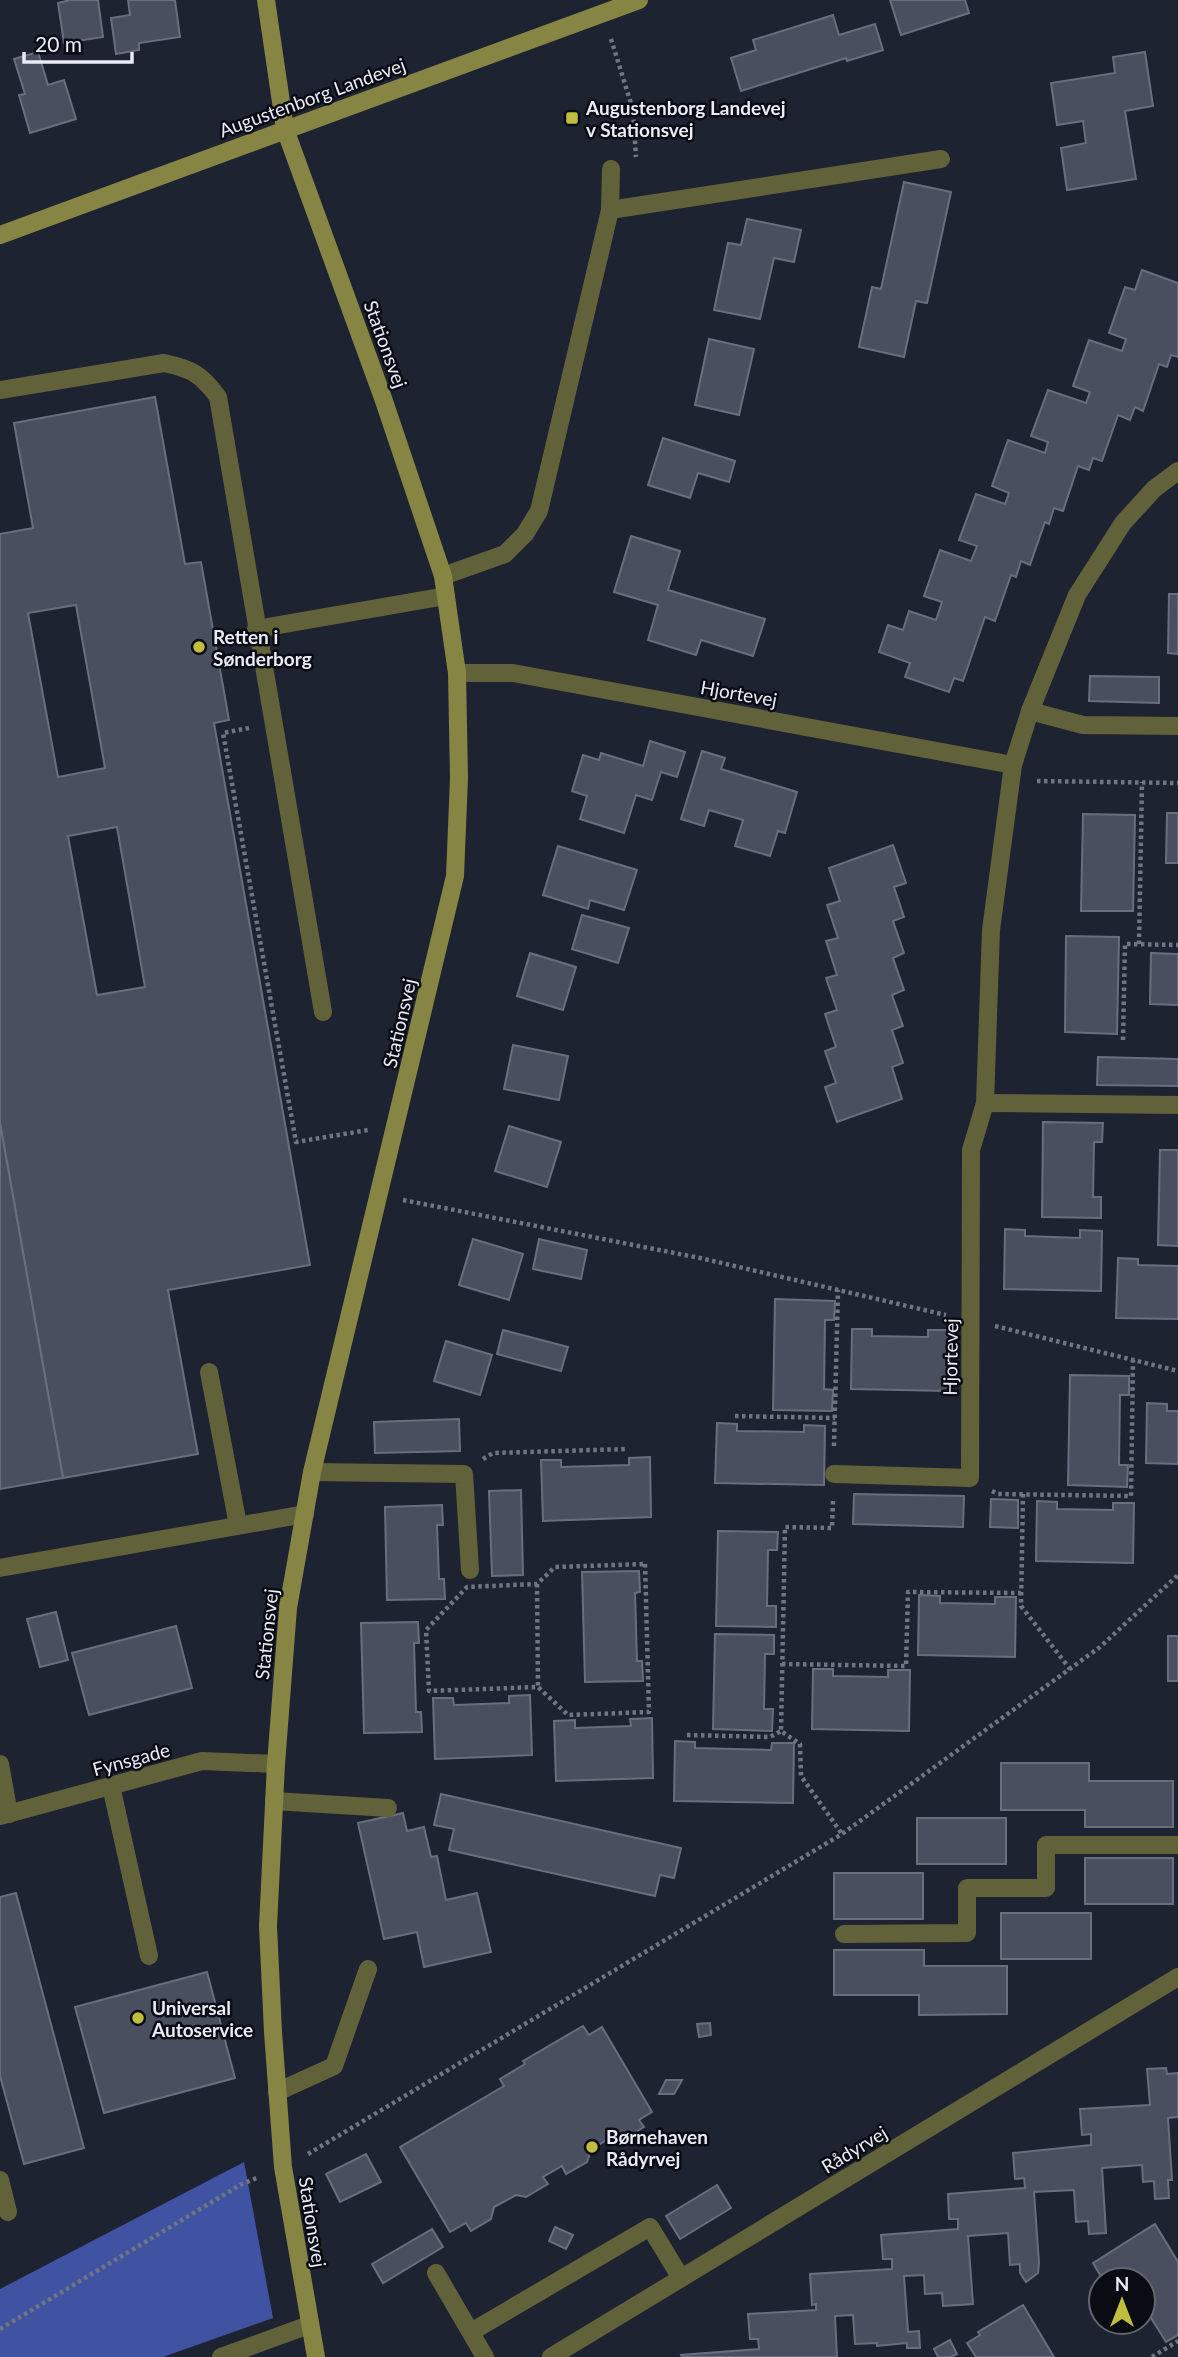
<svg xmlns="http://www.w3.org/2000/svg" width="1178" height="2357" viewBox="0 0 1178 2357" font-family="Lato,sans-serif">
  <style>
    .forest { fill: #3f53a2 }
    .building { fill: #494f5f; stroke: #686e7e; stroke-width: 2; fill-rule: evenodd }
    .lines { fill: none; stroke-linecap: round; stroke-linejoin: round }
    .path { stroke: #717581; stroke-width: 4.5; stroke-dasharray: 3.5 3.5; stroke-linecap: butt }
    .lane { stroke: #62623a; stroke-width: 18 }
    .street { stroke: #62623a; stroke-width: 18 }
    .secondary { stroke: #868543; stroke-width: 18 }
    .poi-dot { fill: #c1bd3f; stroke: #0a0c13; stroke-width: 2.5 }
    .labels { text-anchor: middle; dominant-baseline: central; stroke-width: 5; stroke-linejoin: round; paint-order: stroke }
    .street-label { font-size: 19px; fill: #e9ecf6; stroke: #0a0c13 }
    .poi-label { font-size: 19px; font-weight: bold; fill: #e9ecf6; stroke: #0a0c13; text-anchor: start }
  </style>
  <rect width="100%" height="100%" fill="#1e2331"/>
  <path class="forest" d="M244 2162 273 2318 163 2357H0V2289Z"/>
  <g class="building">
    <path d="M70 0H98L103 37 64 43 58 3Z"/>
    <path d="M128 0H175L180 37 139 43V50L116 54 111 18 130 15Z"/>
    <path d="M890 0H965L969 13 901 35Z"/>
    <path d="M833 15 839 35 875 24 883 50 847 61 846 58 741 91 731 58 756 50 753 40Z"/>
    <path d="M38 52 48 85 64 80 76 119 30 133 19 95 25 94 14 59Z"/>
    <path d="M1145 52 1153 106 1125 111 1136 179 1067 190 1061 148 1086 143 1083 121 1057 125 1051 83 1115 73 1113 57Z"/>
    <path d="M904 182 951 192 927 303 916 301 904 357 859 347 872 287 881 289Z"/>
    <path d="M747 219 801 230 794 262 774 258 760 319 714 310 728 243 741 245Z"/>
    <path d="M1142 270 1178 283V357L1171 355 1167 367 1159 364 1143 411 1135 407 1130 420 1118 415 1102 461 1093 458 1089 470 1078 466 1063 511 1054 508 1049 524 1045 522 1030 565 1021 561 1016 577 1011 575 995 621 985 617 963 681 954 678 949 692 905 677 910 663 879 652 888 625 903 630 909 611 936 620 942 602 924 596 940 550 971 561 977 546 959 540 976 494 1005 504 1009 493 992 486 1008 440 1045 453 1048 442 1031 436 1048 390 1086 403 1090 392 1073 386 1089 340 1122 351 1126 339 1109 333 1125 287 1135 290Z"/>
    <path d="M709 339 754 349 739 415 695 405Z"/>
    <path d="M155 397 185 564 201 562 229 720 214 723 310 1265 168 1290 198 1454 63 1478 0 1123V534L33 528 14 423ZM76 605 105 768 58 777 28 613ZM117 827 145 987 97 995 68 836Z"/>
    <path d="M663 438 735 461 729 482 698 473 690 498 648 485Z"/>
    <path d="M631 536 680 551 668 590 765 619 753 656 701 640 696 655 648 640 658 605 614 592Z"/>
    <path d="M1169 594H1178V654L1168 653Z"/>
    <path d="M1090 676 1159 677V703L1089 701Z"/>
    <path d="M650 741 685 752 677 777 661 772 652 800 636 795 624 833 580 819 587 796 572 791 583 755 599 760 601 753 643 766Z"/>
    <path d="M702 751 725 758 721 769 797 792 785 833 778 831 770 856 735 846 743 820 709 810 704 826 681 819Z"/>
    <path d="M1167 813H1178V863H1166Z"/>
    <path d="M1083 814 1135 815 1133 911H1081Z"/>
    <path d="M893 845 906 883 894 887 904 917 893 921 904 953 893 958 904 990 892 995 903 1026 892 1030 903 1063 892 1067 902 1099 837 1122 825 1087 836 1083 825 1051 836 1047 825 1014 837 1010 826 978 837 975 826 941 838 938 827 905 840 901 829 868Z"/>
    <path d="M558 846 637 870 624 910 590 900 588 909 543 895Z"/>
    <path d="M582 915 629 928 618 963 572 949Z"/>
    <path d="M1066 936 1119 937 1117 1034 1065 1032Z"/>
    <path d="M530 953 576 967 563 1010 517 996Z"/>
    <path d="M1151 953 1178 954V1005L1150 1004Z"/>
    <path d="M513 1045 568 1056 559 1100 504 1089Z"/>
    <path d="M1098 1057 1178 1059V1086L1097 1085Z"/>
    <path d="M1043 1122 1103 1123 1102 1142H1094L1093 1197H1101V1218L1042 1217Z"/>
    <path d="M0 1123 63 1478 0 1489Z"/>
    <path d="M509 1126 561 1142 547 1187 495 1171Z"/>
    <path d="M1160 1150H1178V1246L1158 1245Z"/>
    <path d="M1005 1229 1025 1230V1236L1080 1238V1230L1102 1231 1101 1291 1004 1289Z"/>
    <path d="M473 1239 523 1254 509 1300 459 1285Z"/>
    <path d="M539 1239 587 1250 581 1279 533 1269Z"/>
    <path d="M1118 1258 1138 1259V1265L1178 1266V1319L1116 1318Z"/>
    <path d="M775 1299 835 1301 834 1320H825L824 1389 833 1390 832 1411 773 1410Z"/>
    <path d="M852 1329H872V1336L928 1337V1330H949L948 1391 851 1389Z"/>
    <path d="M503 1330 568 1347 561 1371 497 1354Z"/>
    <path d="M446 1341 492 1355 480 1395 434 1381Z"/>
    <path d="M1070 1375 1129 1376V1395H1120L1119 1465H1128L1127 1487 1068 1485Z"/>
    <path d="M1147 1403 1167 1404V1411H1178V1464L1146 1463Z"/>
    <path d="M459 1419 460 1451 375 1453 374 1422Z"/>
    <path d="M717 1423 737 1424V1431L804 1432V1425L825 1426 824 1485 715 1483Z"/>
    <path d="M650 1457 651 1517 543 1521 541 1460H561V1467L629 1465V1458Z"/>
    <path d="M521 1490 523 1575 492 1576 489 1491Z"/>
    <path d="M854 1494 964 1496 963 1527 853 1524Z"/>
    <path d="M991 1499 1018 1500V1528L990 1527Z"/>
    <path d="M1037 1501 1057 1502V1509L1113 1510V1503H1134L1133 1563 1036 1561Z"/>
    <path d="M442 1505 443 1525H437L439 1579H444L445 1599 387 1600 385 1507Z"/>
    <path d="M718 1531 778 1532 777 1550H768L767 1606H776V1627L716 1626Z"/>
    <path d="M639 1571 640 1592 635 1593 637 1661H642L643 1681 585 1682 582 1572Z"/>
    <path d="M919 1595 940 1596V1603L995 1604V1597H1016L1015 1657 918 1655Z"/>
    <path d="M56 1612 68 1660 40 1667 27 1619Z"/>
    <path d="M418 1622 419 1643H414L416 1712H421L422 1732 364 1733 361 1623Z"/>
    <path d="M176 1626 192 1688 89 1715 72 1653Z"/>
    <path d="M715 1634 774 1635V1654H765L764 1709H773L772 1731 713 1729Z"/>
    <rect x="1168" y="1636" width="10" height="45"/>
    <path d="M813 1669H833V1676L888 1677V1670H910L909 1731 812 1729Z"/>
    <path d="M530 1695 532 1755 435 1759 433 1698H453L454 1705 509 1703V1696Z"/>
    <path d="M652 1718 653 1778 556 1781 554 1721 575 1720V1728L631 1726 630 1719Z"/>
    <path d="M675 1741 695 1742V1748L771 1750 772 1743H794L793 1803 674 1801Z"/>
    <path d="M1001 1763H1089V1781H1173V1827H1085V1810H1001Z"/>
    <path d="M441 1794 681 1848 674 1878 660 1875 655 1896 449 1850 454 1829 434 1825Z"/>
    <path d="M403 1813 407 1831 424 1827 431 1857 437 1856 446 1900 477 1893 491 1952 424 1967 417 1932 384 1939 358 1823Z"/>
    <rect x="917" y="1818" width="89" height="46"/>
    <rect x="1085" y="1858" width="88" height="46"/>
    <rect x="834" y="1873" width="89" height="46"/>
    <path d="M16 1893 84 2148 24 2164 0 2076V1897Z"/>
    <rect x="1001" y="1913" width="90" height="46"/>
    <path d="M834 1950H924V1966H1007V2014L919 2015V1995H834Z"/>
    <path d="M207 1972 235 2078 104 2113 75 2007Z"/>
    <path d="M710 2023 711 2035 699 2037 697 2024Z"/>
    <path d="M583 2026 589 2035 602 2027 652 2112 639 2120 644 2127 622 2140 611 2137 591 2150 587 2162 566 2174 562 2166 543 2177 548 2184 526 2197 516 2195 494 2207 491 2219 471 2231 466 2223 450 2232 400 2147 504 2086 500 2079 525 2064 523 2061Z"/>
    <path d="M1166 2068 1167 2074 1178 2073V2117L1168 2118 1172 2180H1168L1169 2198 1155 2199 1154 2181 1143 2182 1142 2165 1102 2168 1106 2233 1089 2234 1088 2221 1076 2222 1074 2190 1034 2192 1039 2263 1038 2273 1026 2282 1020 2273V2264L1010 2265 1008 2233 968 2236 973 2304 943 2306 942 2293 925 2294 924 2275 904 2276 908 2332 919 2331 920 2348H907V2343L877 2346V2343L855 2344 853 2315 835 2316 837 2357H682L681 2355 759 2349 758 2339H750L748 2314 816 2310V2304L812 2305 810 2274 892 2269V2259H883L881 2235 958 2229V2219H949L948 2194 1025 2188 1024 2178 1015 2179 1013 2153 1091 2145V2134L1082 2135 1080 2109 1150 2105 1147 2069Z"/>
    <path d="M666 2080H682L674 2094H659Z"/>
    <path d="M366 2154 381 2182 340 2202 326 2174Z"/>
    <path d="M717 2185 731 2208 680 2239 666 2216Z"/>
    <path d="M1155 2224 1178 2262V2335L1166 2342 1143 2305V2280H1103L1093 2263Z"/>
    <path d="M555 2227 573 2235 566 2249 549 2241Z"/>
    <path d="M432 2229 443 2247 383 2283 372 2264Z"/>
    <path d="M1023 2305 1054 2357H976L967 2343 980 2335 978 2332Z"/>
    <path d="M950 2340 957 2354 951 2357H938L934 2349Z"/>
  </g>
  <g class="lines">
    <g class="path">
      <path d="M611 39 633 110 636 157"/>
      <path d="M249 728 223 733 296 1142 368 1130"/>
      <path d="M1037 781 1178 783"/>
      <path d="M1139 944 1142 782"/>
      <path d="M1123 1040 1125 944 1178 945"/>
      <path d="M403 1200 700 1258 946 1315"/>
      <path d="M995 1326 1178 1371"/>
      <path d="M735 1416 835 1418"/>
      <path d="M834 1446 838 1290"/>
      <path d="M483 1459 493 1453 627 1449"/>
      <path d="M992 1491 998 1494 1131 1496 1133 1360"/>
      <path d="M1023 1494 1021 1606 1070 1669"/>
      <path d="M833 1501 832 1528 785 1527 781 1731 800 1744 801 1776 842 1834"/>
      <path d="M645 1564 649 1712 568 1715 538 1687 429 1691 426 1630 467 1587 537 1584 555 1567Z"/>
      <path d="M537 1584 538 1687"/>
      <path d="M782 1664 906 1666 908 1592 1021 1593"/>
      <path d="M687 1735 770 1737 781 1731"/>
      <path d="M308 2154 842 1834 1100 1647 1178 1575"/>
      <path d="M0 2329 242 2184 259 2177"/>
      <path d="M1152 2357 1178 2341"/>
    </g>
    <g class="lane">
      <path d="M0 390 164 363C192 369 201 374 218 397L323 1012"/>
      <path d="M256 629 446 596"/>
      <path d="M209 1372 238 1525"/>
      <path d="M0 1568 305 1514"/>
      <path d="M0 1764 9 1814"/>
      <path d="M111 1786 149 1956"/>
      <path d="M274 1801 388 1808"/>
      <path d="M844 1934 967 1933V1888H1046V1845H1178"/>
      <path d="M277 2092 334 2066 368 1969"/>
      <path d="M0 2180 8 2212"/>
      <path d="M436 2273 485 2357"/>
      <path d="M471 2332 650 2227 681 2278"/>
    </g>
    <g class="street">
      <path d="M610 210 941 159"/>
      <path d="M443 576 505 554 525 534 539 511 610 210 611 169"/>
      <path d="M457 673H513L1013 765"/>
      <path d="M1030 711 1083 725 1178 726"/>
      <path d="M985 1103 1178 1105"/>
      <path d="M312 1472 464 1474 470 1570"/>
      <path d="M834 1474 970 1478 971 1150 985 1103 991 930 1013 765 1030 711 1077 595 1123 523 1154 489 1178 471"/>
      <path d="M0 1816 202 1761 276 1764"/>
      <path d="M221 2357 309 2325"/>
      <path d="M551 2357 1178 1977"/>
    </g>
    <g class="secondary">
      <path d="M266 0 285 129 383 398 443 576 457 673 459 778 455 876 312 1472 288 1608 276 1764 268 1926 273 2032 283 2167 316 2357"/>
      <path d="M0 235 639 0"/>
    </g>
  </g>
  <g class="poi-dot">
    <rect x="565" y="111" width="14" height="14" rx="3.5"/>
    <circle cx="199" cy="647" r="7"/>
    <circle cx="138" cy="2018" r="7"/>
    <circle cx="592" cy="2147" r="7"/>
  </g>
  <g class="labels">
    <g class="street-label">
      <text transform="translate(312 97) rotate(-20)">Augustenborg Landevej</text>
      <text transform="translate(386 344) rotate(70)">Stationsvej</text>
      <text transform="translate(739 693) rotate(10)">Hjortevej</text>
      <text transform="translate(399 1023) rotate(-77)">Stationsvej</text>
      <text transform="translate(950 1357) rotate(-89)">Hjortevej</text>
      <text transform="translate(266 1634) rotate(-84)">Stationsvej</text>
      <text transform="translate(131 1759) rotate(-15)">Fynsgade</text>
      <text transform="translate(854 2149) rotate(-31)">Rådyrvej</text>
      <text transform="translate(313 2222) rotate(81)">Stationsvej</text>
    </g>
    <g class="poi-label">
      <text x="586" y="107">Augustenborg Landevej<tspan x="586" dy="22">v Stationsvej</tspan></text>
      <text x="213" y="636">Retten i<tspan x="213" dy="22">Sønderborg</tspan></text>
      <text x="152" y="2007">Universal<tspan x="152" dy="22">Autoservice</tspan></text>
      <text x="606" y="2136">Børnehaven<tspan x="606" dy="22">Rådyrvej</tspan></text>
    </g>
  </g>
  <g transform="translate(1122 2301)"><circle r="33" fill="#0a0c13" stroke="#63666e" stroke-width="2"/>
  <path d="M0-5L12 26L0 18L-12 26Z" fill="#c1bd3f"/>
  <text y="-10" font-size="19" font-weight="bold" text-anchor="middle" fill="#e9ecf6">N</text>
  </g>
  <path d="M24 52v10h108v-10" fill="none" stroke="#e9ecf6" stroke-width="3.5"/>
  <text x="35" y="52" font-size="21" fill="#e9ecf6" stroke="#0a0c13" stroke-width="5" paint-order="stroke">20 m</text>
</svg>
